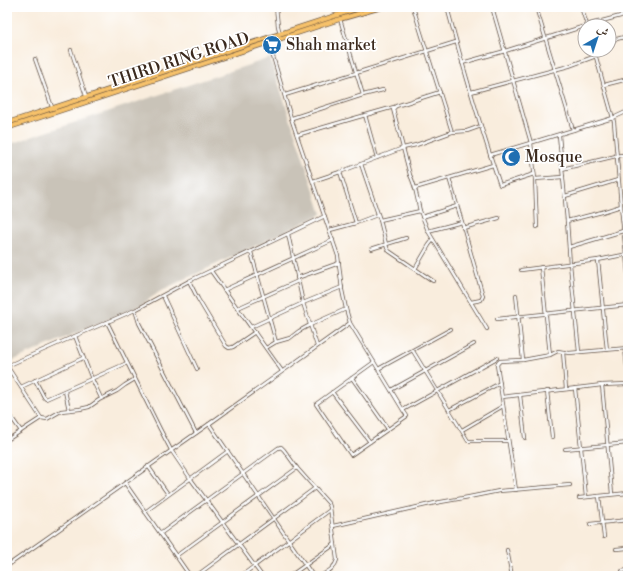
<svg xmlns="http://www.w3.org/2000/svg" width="635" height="583" viewBox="0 0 635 583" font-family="'Libre Bodoni',Amiri,serif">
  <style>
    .industrial { fill: #c9c3b8 }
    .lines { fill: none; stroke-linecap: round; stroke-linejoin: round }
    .minor-casing { stroke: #58473b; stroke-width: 4 }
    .primary-casing { stroke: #58473b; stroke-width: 5.5 }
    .minor { stroke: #fff; stroke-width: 2.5 }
    .primary { stroke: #f6c16b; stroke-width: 4 }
    .labels { text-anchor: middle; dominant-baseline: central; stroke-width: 3.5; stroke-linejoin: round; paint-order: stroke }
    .poi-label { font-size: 16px; fill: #3b2a1e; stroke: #fff; text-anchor: start }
    .street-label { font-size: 16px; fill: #3b2a1e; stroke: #fff }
  </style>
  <rect width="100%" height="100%" fill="#fff"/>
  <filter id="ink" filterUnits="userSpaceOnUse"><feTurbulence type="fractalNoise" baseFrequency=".025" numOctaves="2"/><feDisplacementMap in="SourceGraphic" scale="8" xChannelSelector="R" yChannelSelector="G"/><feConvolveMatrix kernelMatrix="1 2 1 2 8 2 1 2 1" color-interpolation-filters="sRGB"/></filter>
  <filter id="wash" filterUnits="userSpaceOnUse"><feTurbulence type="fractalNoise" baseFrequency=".012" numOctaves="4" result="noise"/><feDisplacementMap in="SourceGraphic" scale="16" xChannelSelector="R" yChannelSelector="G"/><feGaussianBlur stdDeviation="0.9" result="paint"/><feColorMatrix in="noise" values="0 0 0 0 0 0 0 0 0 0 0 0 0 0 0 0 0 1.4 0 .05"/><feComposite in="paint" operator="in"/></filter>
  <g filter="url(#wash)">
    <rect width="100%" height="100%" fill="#f9eddd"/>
    <path class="industrial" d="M270 58 322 214 162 290 141 305 7 363V145Z"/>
  </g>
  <g filter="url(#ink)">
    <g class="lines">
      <defs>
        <g id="minor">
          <path d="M276 7 278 26 280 34"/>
          <path d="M342 7 343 13"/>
          <path d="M413 7 452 132"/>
          <path d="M447 7C463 67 480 126 500 185L534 174"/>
          <path d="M492 7 531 143 535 179 537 227"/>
          <path d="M536 7 573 130"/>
          <path d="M581 7 587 25 628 14"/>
          <path d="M609 41 628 36"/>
          <path d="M71 50 86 96"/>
          <path d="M594 50 614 122 621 206 628 274"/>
          <path d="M35 59 52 107"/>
          <path d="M462 63 505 51 585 26"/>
          <path d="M604 85 628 79"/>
          <path d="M471 92 569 66 596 56"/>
          <path d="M285 95 356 73 456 42"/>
          <path d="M363 95 383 90"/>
          <path d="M365 115 377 158"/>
          <path d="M292 118 363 95 340 19"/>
          <path d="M297 135 355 118 394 107"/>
          <path d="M559 135 567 221 570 264 579 352"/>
          <path d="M490 155 613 118 628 111"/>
          <path d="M361 164 380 220 420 211 428 231 487 329"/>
          <path d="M562 169 616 156 628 154"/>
          <path d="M340 172 356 223"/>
          <path d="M535 179 563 177"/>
          <path d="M313 181 340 172 403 148 416 145 452 132 467 131 481 126"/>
          <path d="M415 188 493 165"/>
          <path d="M565 196 618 180"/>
          <path d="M420 211C417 199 416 186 410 175L393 109 396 106 440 92"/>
          <path d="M422 217 457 206"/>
          <path d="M380 220 387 248 389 251 433 281"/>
          <path d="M567 221 602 212 621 206"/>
          <path d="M462 222 483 296 481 300 471 302"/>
          <path d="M463 228 499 218"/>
          <path d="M330 230 356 223 377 215"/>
          <path d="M428 231 462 222 449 178"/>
          <path d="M288 234 303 303 317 346"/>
          <path d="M569 247 623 231"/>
          <path d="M371 249 406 238"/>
          <path d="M251 252 276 342"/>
          <path d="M598 260 607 350"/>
          <path d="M541 267 550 355"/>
          <path d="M415 269 429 245 433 240"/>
          <path d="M521 270 598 260 628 254"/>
          <path d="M211 271 282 371"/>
          <path d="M297 278 339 263"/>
          <path d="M189 281 198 299 226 346 229 348 233 347 255 332"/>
          <path d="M224 290 333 240"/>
          <path d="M516 295 523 360"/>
          <path d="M163 296 197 369"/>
          <path d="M238 308 298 281"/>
          <path d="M135 310 139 323 196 433"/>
          <path d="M497 319 628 305"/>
          <path d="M107 322 160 429 171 450 190 478 262 576"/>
          <path d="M350 323 374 362 316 404 351 455 407 416 403 410 497 358"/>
          <path d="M251 327 303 303 342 287"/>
          <path d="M75 336 92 379 101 398"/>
          <path d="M266 348 276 342 290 338 299 331 310 325 346 309"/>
          <path d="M625 349 628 376"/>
          <path d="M413 351 468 441H508"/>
          <path d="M563 352 566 389"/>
          <path d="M374 362 403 410"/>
          <path d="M7 366 75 336 135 310 189 281 325 216"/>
          <path d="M7 366 41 418"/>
          <path d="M378 369 451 329"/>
          <path d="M352 378 388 429"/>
          <path d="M35 380 44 397 46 399 127 363"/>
          <path d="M602 385 612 494"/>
          <path d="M21 387 83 358"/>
          <path d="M575 388 586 497"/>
          <path d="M391 390 474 344"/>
          <path d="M65 391 69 410"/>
          <path d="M547 391 552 437"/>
          <path d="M332 392 370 442"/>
          <path d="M520 395 525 438"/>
          <path d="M502 397 602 385 628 384"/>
          <path d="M449 410 500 383"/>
          <path d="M7 411 21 431 41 418 47 419 61 411 80 409 89 407 99 400 117 391 125 385 135 379"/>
          <path d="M209 424 313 576"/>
          <path d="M462 430 503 406"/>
          <path d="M7 440 21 431"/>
          <path d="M565 449 628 443"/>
          <path d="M148 466 168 494"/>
          <path d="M125 483 190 576"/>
          <path d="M516 490 497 365 498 363 500 361 523 360 550 355 558 351 569 353 628 348"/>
          <path d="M599 496 604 537"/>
          <path d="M579 498 628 493"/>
          <path d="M145 512 228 451"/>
          <path d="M590 524 628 520"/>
          <path d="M333 526 435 503 469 497 499 491 570 485"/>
          <path d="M160 534 278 448 281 447 284 450 297 468 329 504 330 507 337 560C335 568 327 572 321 576"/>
          <path d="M616 549 628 548"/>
          <path d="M507 550 512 576"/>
          <path d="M176 556 297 468"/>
          <path d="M7 566 209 424 350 323 346 309 342 290 338 256 291 118 269 43"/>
          <path d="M622 571 628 570"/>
          <path d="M196 576 315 488"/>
          <path d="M241 576 330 510"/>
          <path d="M290 576 335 544"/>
        </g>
        <g id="primary">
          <path d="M7 123 362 7"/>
          <path d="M7 128 340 19 382 7"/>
        </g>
      </defs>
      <use href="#minor" class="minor-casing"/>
      <use href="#primary" class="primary-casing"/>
      <use href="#minor" class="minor"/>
      <use href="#primary" class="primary"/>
    </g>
  </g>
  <defs>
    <symbol id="supermarket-disc" viewBox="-11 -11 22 22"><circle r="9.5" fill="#1f6fb2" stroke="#fff"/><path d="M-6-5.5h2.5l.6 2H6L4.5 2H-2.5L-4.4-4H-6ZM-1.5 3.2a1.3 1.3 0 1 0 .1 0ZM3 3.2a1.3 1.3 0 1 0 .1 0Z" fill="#fff"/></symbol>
    <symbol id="mosque-disc" viewBox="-11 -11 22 22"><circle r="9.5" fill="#1f6fb2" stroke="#fff"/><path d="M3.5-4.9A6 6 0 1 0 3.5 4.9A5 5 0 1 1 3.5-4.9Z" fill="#fff"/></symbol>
  </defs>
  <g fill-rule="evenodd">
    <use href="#supermarket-disc" x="261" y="34" width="22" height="22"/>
    <use href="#mosque-disc" x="500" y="146" width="22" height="22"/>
  </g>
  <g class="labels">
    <g class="poi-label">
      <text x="286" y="45">Shah market</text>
      <text x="525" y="157">Mosque</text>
    </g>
    <g class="street-label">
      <text transform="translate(179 60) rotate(-18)">THIRD RING ROAD</text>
    </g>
  </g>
  <rect width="635" height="583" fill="none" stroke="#fff" stroke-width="24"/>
  <g transform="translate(597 38) rotate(39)"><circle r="19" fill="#ffffff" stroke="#b1aaa5"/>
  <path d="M0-3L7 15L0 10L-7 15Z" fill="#1f6fb2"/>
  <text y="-6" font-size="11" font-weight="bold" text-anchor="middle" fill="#3b2a1e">ش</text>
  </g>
</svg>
